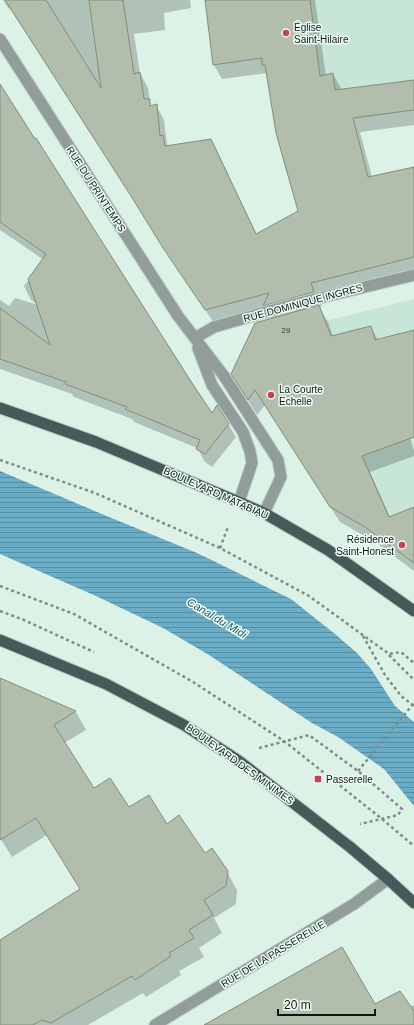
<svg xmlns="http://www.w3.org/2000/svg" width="414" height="1025" viewBox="0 0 414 1025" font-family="Arial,sans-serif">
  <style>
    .built { fill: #c8e6d7 }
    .water { fill: url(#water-rules) }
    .shadow { fill: #0003 }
    .building { fill: #b2bdac; stroke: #828d7d }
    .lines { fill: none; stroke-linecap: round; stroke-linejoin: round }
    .minor-casing { stroke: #bbcfc5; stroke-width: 13 }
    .primary-casing { stroke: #bbcfc5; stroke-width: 13 }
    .path { stroke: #7d8d85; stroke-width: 2.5; stroke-dasharray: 3 3; stroke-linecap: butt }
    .minor { stroke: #919c9b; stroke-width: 11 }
    .primary { stroke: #475a59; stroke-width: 11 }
    .path-bridge { stroke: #7d8d85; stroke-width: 2.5; stroke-dasharray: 3 3; stroke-linecap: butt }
    .poi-dot { fill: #cd3d51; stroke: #edfef6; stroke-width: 1.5 }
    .labels { text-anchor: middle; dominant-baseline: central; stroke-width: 3; stroke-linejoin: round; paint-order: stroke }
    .number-label { font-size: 8px; fill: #374038 }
    .poi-label { font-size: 10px; fill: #0e1612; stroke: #edfef6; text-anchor: start }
    .street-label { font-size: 10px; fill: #0e1612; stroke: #edfef6 }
    .water-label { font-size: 11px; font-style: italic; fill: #164e61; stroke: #edfef6 }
  </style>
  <defs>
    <pattern id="water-rules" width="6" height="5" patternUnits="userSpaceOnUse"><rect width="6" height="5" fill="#6aadc6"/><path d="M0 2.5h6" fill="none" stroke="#568c9f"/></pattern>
  </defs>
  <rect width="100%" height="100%" fill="#dcf2e7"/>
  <g class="built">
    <path d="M254 0H414V110L326 123 274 120 265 66 262 65Z"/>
    <path d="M414 299V507L365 527 331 507 296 454 337 444 339 362 331 335 325 321Z"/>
  </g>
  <path class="water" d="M0 471 109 517 197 553 291 599 335 634 357 653 371 669 395 706 414 722V806L384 769 338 737 312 723 209 655 163 628 96 596 0 554Z"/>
  <g class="shadow">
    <path d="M3 0H190L191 8 164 13 165 30 134 34 140 73 148 88 150 102 152 106 156 105 164 120 167 144 169 146 211 140 219 155 257 235 299 212 267 73 222 79 214 65 206 0H315L326 76 333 74 341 88V91L414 81V125L360 132 372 177 414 169V273L318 297 322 306 319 307 328 322 333 336 371 327 378 340 414 331V418L404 420 414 451V456L370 472 390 517 414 508V571L375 542 340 522 265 405 257 415 232 374 271 319 266 310 214 323 173 262 141 210 10 8 9 9Z"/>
    <path d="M0 85 213 415 228 424 236 437 212 467 205 462 197 448 134 422 132 419 74 397 72 394 0 369V300L9 306 15 298 38 305 31 300 24 286 44 260 0 230Z"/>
    <path d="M0 679 76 712 86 730 64 743 94 789 129 808 167 825 205 854 227 872 237 890 236 904 214 918 222 933 199 948 204 957 179 971 181 975 146 997 143 993 88 1025H0V941L81 889 47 835 12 857 0 838Z"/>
    <path d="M375 1005 410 1007 414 1005V1025H206Z"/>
  </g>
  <g class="building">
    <path d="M5 0H46L101 88 89 0H123L134 74 140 72 144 99H150V106L157 104 160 136 163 135 165 146 211 139 256 234 298 211 276 133 265 65H262V58L213 65 205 0H310L320 76 333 73 335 90 414 80V110L353 118 368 177 414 167V257L311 283 314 292 263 306 269 293 205 310 163 248 131 196Z"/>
    <path d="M0 84 35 139 36 138 192 383 212 413 217 405 229 424 205 454 196 449 200 440 125 409 127 407 65 384 66 382 0 359V308L50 345 28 279 46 254 0 222Z"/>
    <path d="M319 305 331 336 371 326 375 340 414 330V437L362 456 389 517 414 507V563L365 527 330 507 255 390 248 400 231 374 255 323Z"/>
    <path d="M0 678 76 711 54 725 94 788 110 778 129 807 149 795 167 824 179 815 205 853 212 848 228 871 226 886 204 900 213 915 189 930 194 938 169 953 171 956 135 980 132 976 51 1023 42 1020 33 1025H0V940L80 889 36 818 0 840Z"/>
    <path d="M342 947 375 1004 400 991 414 1011V1025H204Z"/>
  </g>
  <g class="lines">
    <defs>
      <g id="minor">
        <path d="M0 39 178 316 224 376 278 460 281 477 264 513"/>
        <path d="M195 338 214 327 291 305 414 275"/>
        <path d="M198 348 212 385 243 432 250 451 252 463 239 502"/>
        <path d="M155 1025 354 904 388 879"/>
      </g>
      <g id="primary">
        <path d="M0 408 96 442 239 502 264 513 328 550 414 611"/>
        <path d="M0 640 106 684 184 725 239 761 350 847 388 879 414 903"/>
      </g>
    </defs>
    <use href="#minor" class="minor-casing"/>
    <use href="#primary" class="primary-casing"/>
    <g class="path">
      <path d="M0 460 95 493 220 548 309 596 389 654 401 652 414 663"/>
      <path d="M220 548 228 527"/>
      <path d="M0 586 74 614 193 682 284 741 382 819 414 846"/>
      <path d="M0 611 24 620 94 652"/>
      <path d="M363 636 385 675 401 696 414 706"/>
      <path d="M389 655 414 680"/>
      <path d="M259 748 309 735 358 771 402 809 398 815 360 824"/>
    </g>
    <use href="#minor" class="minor"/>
    <use href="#primary" class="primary"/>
    <path class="path-bridge" d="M358 771 414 703"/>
  </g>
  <g class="poi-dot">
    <circle cx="286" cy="33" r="4"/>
    <circle cx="271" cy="395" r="4"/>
    <circle cx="402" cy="545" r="4"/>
    <rect x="314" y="775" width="8" height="8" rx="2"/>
  </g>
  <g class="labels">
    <g class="number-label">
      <text x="286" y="330">29</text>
    </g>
    <g class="poi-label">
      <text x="294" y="27">Église<tspan x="294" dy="12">Saint-Hilaire</tspan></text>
      <text x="279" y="389">La Courte<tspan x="279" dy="12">Echelle</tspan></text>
      <text x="394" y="539" text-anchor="end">Résidence<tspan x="394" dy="12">Saint-Honest</tspan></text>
      <text x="326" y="779">Passerelle</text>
    </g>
    <g class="street-label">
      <text transform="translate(96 189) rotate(57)">RUE DU PRINTEMPS</text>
      <text transform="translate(303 303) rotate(-15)">RUE DOMINIQUE INGRES</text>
      <text transform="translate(216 493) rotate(24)">BOULEVARD MATABIAU</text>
      <text transform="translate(240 764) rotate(36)">BOULEVARD DES MINIMES</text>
      <text transform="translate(273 954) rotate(-31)">RUE DE LA PASSERELLE</text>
    </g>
    <g class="water-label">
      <text transform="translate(217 618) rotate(31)">Canal du Midi</text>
    </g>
  </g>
  <path d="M278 1009v6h97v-6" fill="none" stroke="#0e1612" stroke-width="2"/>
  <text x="284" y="1009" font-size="12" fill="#0e1612" stroke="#edfef6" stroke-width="3" paint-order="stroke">20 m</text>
</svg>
